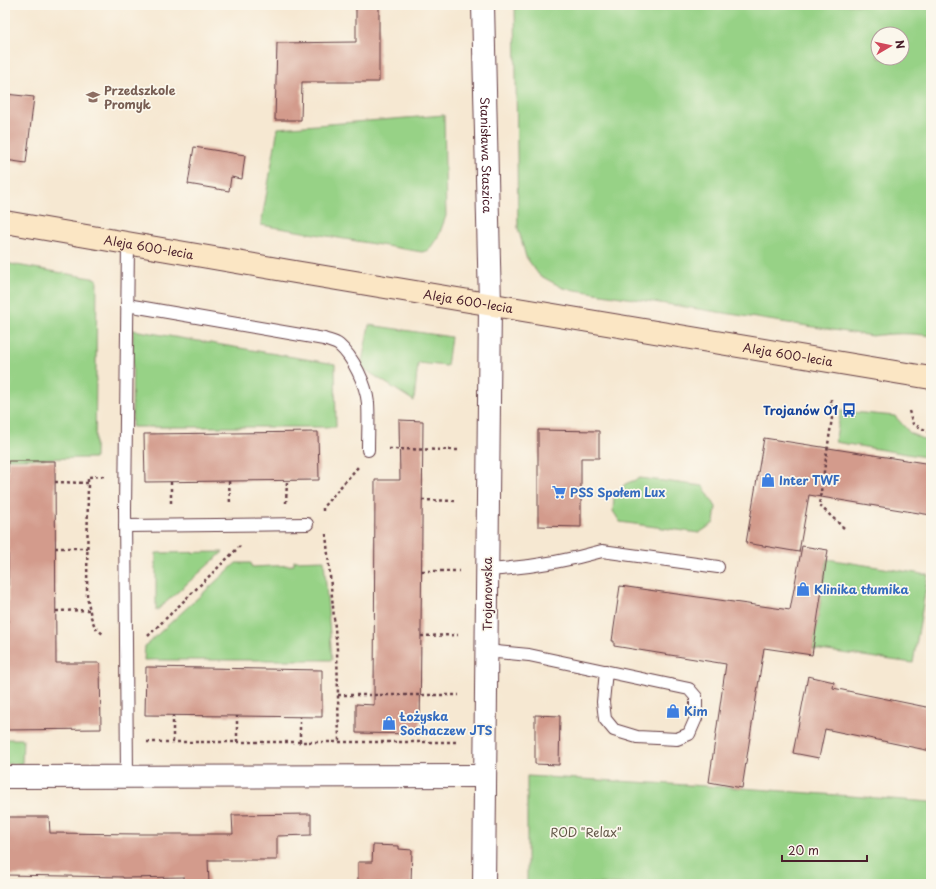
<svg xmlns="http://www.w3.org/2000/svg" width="936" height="889" viewBox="0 0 936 889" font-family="'Playpen Sans',sans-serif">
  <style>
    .green { fill: #97d286; stroke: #707858; fill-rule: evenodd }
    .building { fill: #d39b8c }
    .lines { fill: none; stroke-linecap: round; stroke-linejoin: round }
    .service-casing { stroke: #643d44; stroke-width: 14 }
    .minor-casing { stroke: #643d44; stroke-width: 24 }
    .tertiary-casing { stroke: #643d44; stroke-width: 24 }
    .secondary-casing { stroke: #643d44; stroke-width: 24 }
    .path { stroke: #643d44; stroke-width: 2.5; stroke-dasharray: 3 3; stroke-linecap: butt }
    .service { stroke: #fff; stroke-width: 12 }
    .minor { stroke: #fff; stroke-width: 22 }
    .tertiary { stroke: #fff; stroke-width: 22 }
    .secondary { stroke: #fbe6c4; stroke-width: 22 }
    .labels { text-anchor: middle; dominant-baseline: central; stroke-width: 3.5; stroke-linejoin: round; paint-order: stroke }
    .education-label { font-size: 12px; font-weight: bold; fill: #785e54; stroke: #fbf7ec; text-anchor: start }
    .street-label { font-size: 12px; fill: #4a1f2b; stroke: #fbf7ec }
    .transit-label { font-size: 12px; font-weight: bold; fill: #164399; stroke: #fbf7ec; text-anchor: end }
    .shop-label { font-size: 12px; font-weight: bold; fill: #366cbe; stroke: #fbf7ec; text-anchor: start }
    .park-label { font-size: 12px; fill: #615546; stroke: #fbf7ec }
  </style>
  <rect width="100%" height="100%" fill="#fbf7ec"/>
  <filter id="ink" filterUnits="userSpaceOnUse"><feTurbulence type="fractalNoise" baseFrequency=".025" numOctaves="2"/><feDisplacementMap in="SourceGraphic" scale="8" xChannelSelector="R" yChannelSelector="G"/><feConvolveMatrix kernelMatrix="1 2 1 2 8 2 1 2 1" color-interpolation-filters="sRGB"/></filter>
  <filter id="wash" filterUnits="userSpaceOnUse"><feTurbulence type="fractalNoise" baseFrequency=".012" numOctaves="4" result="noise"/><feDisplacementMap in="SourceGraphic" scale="16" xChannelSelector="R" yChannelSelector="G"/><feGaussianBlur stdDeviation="0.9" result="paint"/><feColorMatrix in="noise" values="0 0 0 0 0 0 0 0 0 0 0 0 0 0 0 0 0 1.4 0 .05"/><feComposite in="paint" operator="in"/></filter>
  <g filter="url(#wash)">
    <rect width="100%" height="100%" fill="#f6e8d2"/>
    <g class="green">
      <path d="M515 5H931V336C911 333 892 333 872 336L563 288 539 275 526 257 518 228ZM878 34H902V58H878Z"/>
      <path d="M444 115 446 216 439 235 429 250 422 252 261 225 278 128Z"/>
      <path d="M5 263 97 279 95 458 5 459Z"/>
      <path d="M369 325 451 337 447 366 418 363 414 401 361 367Z"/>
      <path d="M133 330 335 364 336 427H132Z"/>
      <path d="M841 411 895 416 910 433 931 443V458L835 442Z"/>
      <path d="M640 478 703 486 716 507 714 523 699 533 620 522 613 511 614 496 625 484Z"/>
      <path d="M223 552 156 611V553Z"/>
      <path d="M827 559 928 575 913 663 813 649Z"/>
      <path d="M324 560 332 660H144L145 646 236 563H251L252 567 294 565V561Z"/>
      <path d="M5 739H23L22 764H5Z"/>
      <path d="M527 776 742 788 931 802V884H527Z"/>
    </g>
    <g id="blocks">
      <g class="building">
        <path d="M356 5H379V82H302L301 120H275L277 43 356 42Z"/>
        <path d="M5 94 34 97 26 163 5 160Z"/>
        <path d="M194 147 245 155 242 179 231 177 229 191 188 184Z"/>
        <path d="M399 420 423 421 420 734 356 733V704L374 705 375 480H400Z"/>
        <path d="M538 430 599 431V458H581V527L538 526Z"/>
        <path d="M318 432 319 480 145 482 144 434Z"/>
        <path d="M764 438 931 464V515L809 495 799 552 746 543Z"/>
        <path d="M8 461H55L56 663H100L101 729 5 730V638H8Z"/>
        <path d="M802 546 828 550 812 655 764 648 742 788 709 782 726 664 614 646V641H612L620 586 790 610Z"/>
        <path d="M146 667 322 670V717L145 715Z"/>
        <path d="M808 676 834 682 833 688 931 708V751L825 729 819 758 793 753Z"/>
        <path d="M535 715 560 716 559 765 535 764Z"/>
        <path d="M311 814V835L277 836V860H208L209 884H184V877L123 878V877L5 875 6 817H49L50 833 140 834H233L232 815Z"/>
        <path d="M373 845 399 846V849L412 850 411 884H358V862H372Z"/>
      </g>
    </g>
  </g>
  <g filter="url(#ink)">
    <use href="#blocks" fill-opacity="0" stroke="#643d44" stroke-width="1"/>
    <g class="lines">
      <defs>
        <g id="service">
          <path d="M127 305 324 339C329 341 335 342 339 345 353 357 366 384 368 403 369 418 368 434 368 450"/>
          <path d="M125 526 307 524"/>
          <path d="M487 570C523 568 567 561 602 551L718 567"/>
          <path d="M486 651 529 655 689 689 696 697V718L689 734 677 739 637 737 614 730 605 719 603 702 606 671"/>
          <path d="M127 777 125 510 128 244"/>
        </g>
        <path id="minor" d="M5 777 485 776"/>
        <g id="tertiary">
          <path id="s1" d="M483 5 490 305 484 884"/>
        </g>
        <g id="secondary">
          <path id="s2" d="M5 222 295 272 931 378"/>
        </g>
      </defs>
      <use href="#service" class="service-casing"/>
      <use href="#minor" class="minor-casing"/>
      <use href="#tertiary" class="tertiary-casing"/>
      <use href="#secondary" class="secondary-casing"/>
      <g class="path">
        <path d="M831 399 832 418 819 505 844 528"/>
        <path d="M909 411 913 424 931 433"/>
        <path d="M389 449 458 450"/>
        <path d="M104 476 88 477 87 596 91 617 95 627 98 630 104 635"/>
        <path d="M229 481 230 504"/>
        <path d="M55 482 88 483"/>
        <path d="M171 482V505"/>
        <path d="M422 500 458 501"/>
        <path d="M286 503 287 481"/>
        <path d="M323 511V507L358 467"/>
        <path d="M326 534 337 649 339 742"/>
        <path d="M55 548H87"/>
        <path d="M422 571H459"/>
        <path d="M56 611 89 610"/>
        <path d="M148 636 240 546"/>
        <path d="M421 636 458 635"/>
        <path d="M338 695H459"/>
        <path d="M147 742H458"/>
        <path d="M173 742V715"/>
        <path d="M237 742V716"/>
        <path d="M300 742V717"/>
      </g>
      <use href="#service" class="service"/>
      <use href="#minor" class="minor"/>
      <use href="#tertiary" class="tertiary"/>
      <use href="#secondary" class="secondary"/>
    </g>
  </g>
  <defs>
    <symbol id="school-bare" viewBox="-9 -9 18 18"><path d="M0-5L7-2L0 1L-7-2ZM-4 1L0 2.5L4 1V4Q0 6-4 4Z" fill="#8d6e63" stroke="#fbf7ec" stroke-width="2.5" paint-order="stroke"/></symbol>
    <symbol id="bus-bare" viewBox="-9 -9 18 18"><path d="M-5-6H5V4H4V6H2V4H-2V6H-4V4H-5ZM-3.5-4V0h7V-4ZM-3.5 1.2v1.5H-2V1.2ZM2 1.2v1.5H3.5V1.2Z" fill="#1a4fb4" stroke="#fbf7ec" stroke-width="2.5" paint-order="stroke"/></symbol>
    <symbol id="shop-bare" viewBox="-9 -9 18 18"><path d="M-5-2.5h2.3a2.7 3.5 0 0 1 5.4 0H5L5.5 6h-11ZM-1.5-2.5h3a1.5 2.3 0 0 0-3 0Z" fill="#3f7fe0" stroke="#fbf7ec" stroke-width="2.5" paint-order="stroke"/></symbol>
    <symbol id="supermarket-bare" viewBox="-9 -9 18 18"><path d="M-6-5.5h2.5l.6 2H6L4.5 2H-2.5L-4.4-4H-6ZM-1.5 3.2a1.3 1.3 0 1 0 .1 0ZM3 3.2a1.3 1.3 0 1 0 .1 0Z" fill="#3f7fe0" stroke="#fbf7ec" stroke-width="2.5" paint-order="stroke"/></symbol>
  </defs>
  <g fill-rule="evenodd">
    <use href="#school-bare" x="83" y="87" width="20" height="20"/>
    <use href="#bus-bare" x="839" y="400" width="20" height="20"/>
    <use href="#shop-bare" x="758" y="470" width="20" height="20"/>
    <use href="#supermarket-bare" x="549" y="482" width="20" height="20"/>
    <use href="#shop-bare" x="793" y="579" width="20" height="20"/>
    <use href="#shop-bare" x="663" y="701" width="20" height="20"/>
    <use href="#shop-bare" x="379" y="713" width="20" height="20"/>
  </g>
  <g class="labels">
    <g class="education-label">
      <text x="104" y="90">Przedszkole<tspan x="104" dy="14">Promyk</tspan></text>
    </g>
    <g class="street-label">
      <text stroke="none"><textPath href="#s1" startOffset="150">Stanisława Staszica</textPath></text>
      <text stroke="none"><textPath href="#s2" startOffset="146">Aleja 600-lecia</textPath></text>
      <text stroke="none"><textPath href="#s2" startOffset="470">Aleja 600-lecia</textPath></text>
      <text stroke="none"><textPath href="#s2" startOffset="794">Aleja 600-lecia</textPath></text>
      <text transform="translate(487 594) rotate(-90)">Trojanowska</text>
    </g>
    <g class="transit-label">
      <text x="838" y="410">Trojanów 01</text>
    </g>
    <g class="shop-label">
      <text x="779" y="480">Inter TWF</text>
      <text x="570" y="492">PSS Społem Lux</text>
      <text x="814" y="589">Klinika tłumika</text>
      <text x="684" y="711">Kim</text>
      <text x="400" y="716">Łożyska<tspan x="400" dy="14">Sochaczew JTS</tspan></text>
    </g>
    <g class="park-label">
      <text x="586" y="832">ROD "Relax"</text>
    </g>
  </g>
  <rect width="936" height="889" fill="none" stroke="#fbf7ec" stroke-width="20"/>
  <g transform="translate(890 46) rotate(81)"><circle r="19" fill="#fbf7ec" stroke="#b4a19f"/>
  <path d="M0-3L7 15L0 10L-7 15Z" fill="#d1495b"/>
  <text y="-6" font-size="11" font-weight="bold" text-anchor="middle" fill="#4a1f2b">N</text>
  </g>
  <path d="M782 855v6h85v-6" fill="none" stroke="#4a1f2b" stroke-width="2"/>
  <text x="788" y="855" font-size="12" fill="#4a1f2b" stroke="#fbf7ec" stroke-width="3" paint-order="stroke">20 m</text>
</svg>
